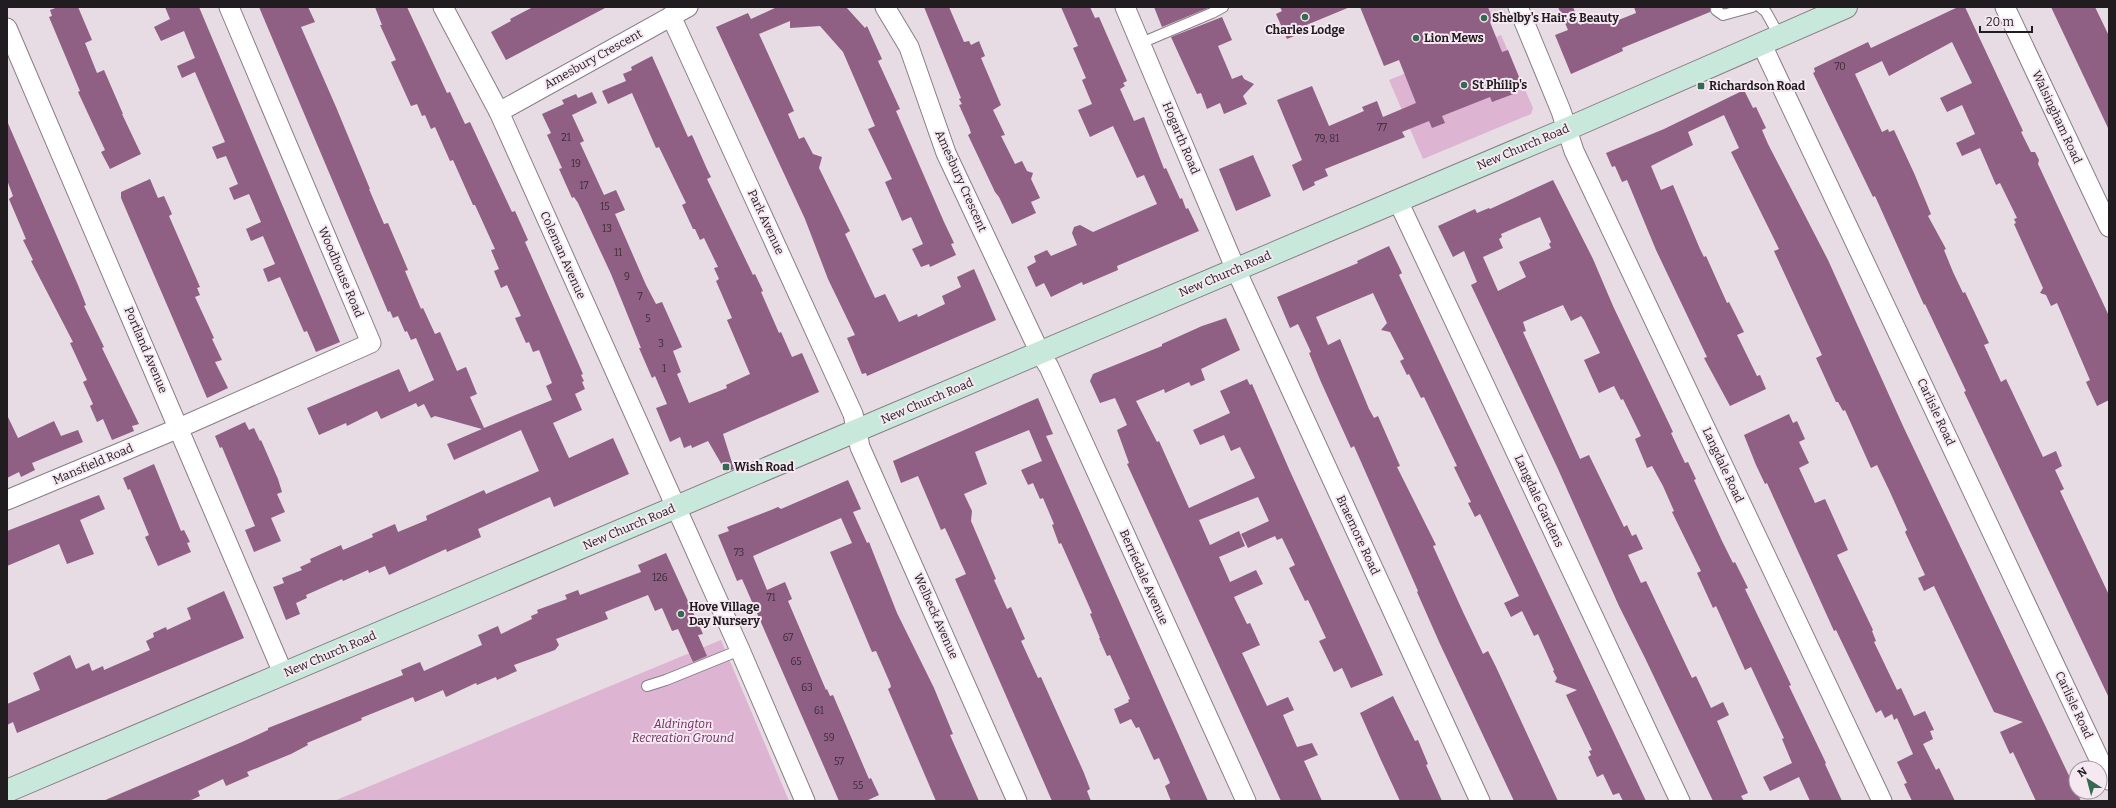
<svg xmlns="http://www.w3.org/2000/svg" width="2116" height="808" viewBox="0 0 2116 808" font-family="Bitter,serif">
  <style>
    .built { fill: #e1cedc }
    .green { fill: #ddb4d2 }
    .building { fill: #8f5f84; fill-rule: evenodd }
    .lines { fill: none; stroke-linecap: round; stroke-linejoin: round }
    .service-casing { stroke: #897d86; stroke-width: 12 }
    .minor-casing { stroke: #897d86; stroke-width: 21 }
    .secondary-casing { stroke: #897d86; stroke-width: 24 }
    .service { stroke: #fff; stroke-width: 10 }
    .minor { stroke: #fff; stroke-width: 19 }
    .secondary { stroke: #c7e8da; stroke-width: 22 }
    .poi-dot { fill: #336a51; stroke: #f5e8f1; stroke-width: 1.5 }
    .labels { text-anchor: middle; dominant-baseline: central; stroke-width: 4; stroke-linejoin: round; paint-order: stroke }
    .number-label { font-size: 10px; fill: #3c2d38 }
    .poi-label { font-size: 12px; font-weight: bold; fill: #201c1f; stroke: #f5e8f1; text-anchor: start }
    .street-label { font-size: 12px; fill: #201c1f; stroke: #f5e8f1 }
    .park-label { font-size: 12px; font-style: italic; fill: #6c2d60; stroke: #f5e8f1 }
  </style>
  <rect width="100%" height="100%" fill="#e7dbe4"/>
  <path class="built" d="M1468 7H1505L1508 15 1477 28Z"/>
  <g class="green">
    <path d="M1501 35 1533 108 1531 114 1423 159 1389 80Z"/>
    <path d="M721 640 789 801H334Z"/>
  </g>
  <g class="building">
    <path d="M58 7H78L92 40 85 43 97 73 104 70 123 114H122L141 154 110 169 101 152 105 150 84 105 78 92 80 91 49 17 52 16 50 10Z"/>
    <path d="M165 7H199L340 342 316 352 307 331 304 332 280 277 268 282 263 269 275 264 263 236 251 241 246 229 261 222 249 194 234 200 229 188 238 184 226 156 217 159 212 147 225 142 195 72 182 78 177 66 195 58 184 31 161 41 154 27 170 19Z"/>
    <path d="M259 7H308L315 22 301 27 336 107 370 189H369L384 224 388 223 408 270 405 271 421 309 423 308 435 334 440 332 457 371 466 367 477 394 470 397 484 428 552 400 546 386 552 383 539 350 533 352 529 342 526 343 515 318 521 316 507 285 501 288 494 271 499 269 491 250 495 249 475 205H473L453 160 450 161 435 127 431 129 425 115 422 116 417 104 411 106 391 62 396 60 380 25H382L375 7H407L447 93 450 92 465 124 470 122 512 212 515 211 528 240 525 242 583 374 581 375 584 381 582 382 585 389 575 394 582 410 553 423 569 458 613 438 629 474 554 507 550 497 478 529 481 537 447 552 446 549 389 575 385 566 369 573 368 570 343 581 342 579 306 595 307 598 296 603 300 614 286 620 273 587 284 583 282 578 302 570 300 567 311 562 310 559 341 545 343 550 373 537 372 534 395 524 398 532 427 520 426 516 484 490 486 494 539 471 521 430 454 460 447 444 482 429 435 416 431 418 424 404 418 407 416 403 381 419 377 411 347 426 346 423 319 435 307 408 399 369 409 392 434 380 416 338 411 340 407 331 405 332 398 316 393 318 390 311 388 312Z"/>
    <path d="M533 7H607L506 60 491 32 511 21 510 19Z"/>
    <path d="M777 7H846L865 28 867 26 882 59 878 61 900 109 896 111 944 222 954 243 951 244 956 255 930 267 929 264 921 267 912 249 923 244 911 217 902 221 885 182 892 179 868 129 875 126 843 52 820 26 790 28V21L759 34 794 111 788 114 799 139 804 137 813 154 822 157 819 168 850 231 845 234 875 298 885 294 899 322 917 314 918 317 945 304 942 296 961 287 957 277 974 269 996 320 867 376 866 373 862 374 847 338 855 335 828 279 805 219 716 27 748 13 751 19Z"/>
    <path d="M924 7H949L964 42 969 41 971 45 979 41 985 56 981 58 1001 105 993 110 1005 135 1001 136 1015 164 1022 161 1027 171 1033 173 1031 179 1040 198 1031 202 1036 213 1012 224 999 197 995 192 968 135 971 133 969 127 959 105 962 104 959 99 961 98Z"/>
    <path d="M1061 7H1090L1095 18 1099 17 1127 81 1123 83 1125 86 1120 89 1134 121 1144 117 1164 169 1166 168 1180 199 1182 198 1186 209 1188 208 1199 231 1117 266 1118 270 1083 285 1082 282 1051 297 1044 283 1036 287 1027 267 1036 262 1034 256 1047 250 1051 256 1077 245 1072 233 1074 227 1080 225 1093 232 1157 204 1144 175 1137 178 1113 126 1090 137 1078 110 1092 104 1082 80 1086 78 1073 48 1078 46Z"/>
    <path d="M1154 7H1207L1208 8 1162 27Z"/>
    <path d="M1280 7H1350L1304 26 1306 31 1287 39 1276 14 1282 11Z"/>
    <path d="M1360 7H1488L1493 21 1490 22 1502 52 1508 50 1521 82 1516 93 1492 102 1490 97 1442 116 1445 123 1432 128 1429 121 1402 132 1405 137 1325 169 1328 176 1314 182 1315 185 1303 191 1292 165 1302 160 1277 100 1312 86 1329 126 1364 111 1362 107 1377 101 1383 117 1416 103 1399 60 1384 66Z"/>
    <path d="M1558 7H1573L1580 25 1607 13 1611 23 1636 13 1634 7H1710V12L1622 48 1623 51 1571 74 1555 35 1568 30Z"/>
    <path d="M1958 7H1965L2023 131 2021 132 2031 152H2035L2039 160 2038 164 2109 316V400L2097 406 2086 382 2090 380 2057 303 2051 306 2046 295 2040 293 2043 288 2014 224 2016 223 2014 219 2017 218 2000 183 1996 185 1980 148 1962 156 1956 143 1975 134 1962 105 1947 112 1940 98 1972 83 1952 42 1889 76 1882 61 1855 74 1882 132 1888 129 1889 132 1894 130 1914 173 1931 214 1928 216 1946 249 1944 250 1953 272 1963 293 1965 292 1989 343 1984 345 2001 382 2006 379 2043 457 2056 451 2062 466 2055 470 2064 489 2060 491 2109 595V698L1964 392 1966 391 1925 304 1924 305 1875 196 1873 197 1813 73 1815 72 1814 68 1868 42 1871 48Z"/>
    <path d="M2051 7H2095L2109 36V130Z"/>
    <path d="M1222 17 1232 40 1218 46 1232 79 1242 75 1244 79 1254 84 1243 96 1247 104 1224 114 1220 103 1207 109 1201 93 1197 94 1171 37Z"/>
    <path d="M652 56 688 137 692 135 707 169 711 177 707 179 753 275 755 274 763 291 761 292 779 333 781 332 792 357 802 353 819 392 723 434 734 469 726 472 708 441 692 448 691 445 684 448 680 437 670 442 656 408 667 404 655 376 652 378 639 348H641L611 274 578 203 574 197 572 198 559 169 562 168 547 135 551 133 542 114 564 104 562 100 576 94 578 98 592 92 597 103 572 115 584 141 580 143 604 195 616 190 625 210 615 214 646 285 656 304 662 302 682 347 673 351 681 372 677 374 689 403 727 388 726 385 750 374 727 320 732 318 716 281 719 279 714 268 718 267 704 238 700 240 695 229H693L682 205 686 203 659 147 656 148 632 93 608 104 602 91 626 81 623 74 632 70 631 67Z"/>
    <path d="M1744 90 1753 108 1756 107 1766 128 1762 130 1768 144 1828 260 1903 426 2081 801H2036L2013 752 2010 754 2000 732 2023 722 1994 712 1934 586 1924 591 1918 578 1925 575 1905 532 1907 530 1890 492 1877 465 1871 468 1845 410 1843 411 1838 402H1836L1816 358 1822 355 1774 251 1779 249 1731 152 1739 148 1724 115 1688 132 1693 145 1651 166 1661 190 1673 185 1700 249 1704 257 1706 256 1727 303 1729 302 1744 332 1737 335 1757 376 1760 375 1766 389 1730 406 1704 358 1707 357 1656 250 1627 180 1622 182 1615 166 1612 167 1606 153 1664 129Z"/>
    <path d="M7 121 78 285 86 305 84 306 104 347 102 348 139 424 132 426 134 431 112 440 103 419 97 422 90 406 93 404 83 382 87 380 70 343 73 342 31 261 33 260 23 240 26 239 9 199 13 196 7 180Z"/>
    <path d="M1253 155 1271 196 1236 211 1219 169Z"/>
    <path d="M150 179 158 198 164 196 172 214 169 216 200 287 197 288 200 295 195 297 214 338 212 339 222 360 215 362 228 388 207 398 121 198V192Z"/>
    <path d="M1553 180 1593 259 1613 306 1673 432 1671 433 1685 463 1688 462 1696 479 1694 480 1722 541 1733 563 1735 562 1748 588 1745 589 1791 685 1789 686 1826 763 1825 764 1842 801H1810L1799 777 1770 791 1763 777 1792 763 1782 739 1784 738 1751 667 1745 670 1716 606 1713 608 1697 573 1701 571 1672 512 1674 511 1663 486 1652 466 1647 468 1635 439 1641 436 1623 399 1621 400 1614 386 1599 393 1584 360 1600 353 1584 320 1581 316 1571 321 1563 305 1523 322 1526 331 1523 332 1580 459 1589 455 1624 527 1627 525 1632 536 1636 534 1643 549 1628 555 1641 583 1646 581 1692 678 1696 676 1711 708 1723 702 1729 715 1717 721 1748 793 1741 796 1744 801H1713L1645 658 1619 606 1558 469 1480 304 1471 285 1477 282 1464 251 1453 257 1438 226 1475 209 1477 213 1489 208 1490 209ZM1540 217 1551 242 1549 244 1551 248 1519 262 1526 277 1498 291 1483 257 1503 248 1499 239 1502 237 1501 234Z"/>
    <path d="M1389 246 1402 273 1399 275 1450 384 1646 801H1623L1619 793 1613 795 1603 774 1597 777 1588 757 1591 755 1589 751 1592 750 1566 695 1577 690 1555 682 1557 678 1553 671 1554 670 1538 634 1534 636 1522 611 1511 617 1504 603 1519 596 1480 514 1475 517 1468 503 1471 502 1454 467 1457 466 1424 397 1421 398 1409 374 1407 375 1400 361 1404 359 1390 332 1381 330 1387 323 1373 293 1316 317 1328 345 1340 339 1369 409 1374 418 1378 416 1400 466 1397 467 1436 545 1433 546 1463 612 1483 654 1488 651 1496 667 1558 801H1514L1440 644 1417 592 1418 591 1354 446 1351 448 1321 382 1309 353 1311 352 1298 324 1290 328 1277 297 1358 263 1357 261Z"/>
    <path d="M1226 318 1240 350 1201 369 1205 380 1191 386 1189 382 1165 393 1164 389 1136 401 1157 442 1159 441 1189 508 1255 478 1240 447 1231 451 1224 435 1200 445 1193 430 1230 413 1220 391 1247 379 1250 385 1252 384 1289 469 1383 675 1351 688 1342 668 1334 672 1319 641 1326 638 1308 600 1305 601 1289 568 1295 565 1282 538 1277 540 1275 536 1248 548 1241 534 1269 521 1258 497 1199 520 1210 545 1239 531 1245 546 1219 557 1230 582 1256 570 1263 584 1234 597 1247 624 1250 623 1260 645 1242 653 1267 706 1288 697 1294 710 1283 715 1297 747 1312 743 1318 755 1304 761 1322 801H1281L1127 464 1129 463 1117 430 1127 425 1115 398 1100 403 1090 381 1093 374 1162 346V344L1202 326Z"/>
    <path d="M1038 398 1053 434 1046 436 1208 801H1171L1165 786 1170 783 1159 758 1154 760 1139 727 1136 728 1131 719 1120 724 1114 709 1129 702 1128 700 1130 699 1110 655 1107 656 1099 638H1100L1090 614 1092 613 1089 606 1061 543 1059 544 1052 525 1054 524 1043 498 1040 499 1033 483 1028 485 1021 470 1042 461 1029 430 975 452 987 484 964 494 972 511 971 521 996 579 994 580 1007 609 1011 607 1025 639 1021 641 1038 678 1041 677 1084 773 1090 789 1087 791 1091 801H1052L955 579 966 574 945 528 941 530 918 476 901 483 893 461Z"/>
    <path d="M1789 414 1793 423 1797 421 1805 439 1799 442 1809 463 1799 468 1815 503 1825 499 1848 550 1837 555 1873 630 1872 631 1876 641 1874 642 1897 690 1901 688 1914 716 1925 711 1934 730 1930 731 1933 739 1923 744 1936 770 1939 768 1955 801H1912L1904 784 1907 783 1897 762 1913 754 1897 718 1894 720 1892 714 1885 718 1881 710 1876 713 1836 630 1834 631 1767 483 1765 484 1756 465 1744 435Z"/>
    <path d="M7 415 18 438 54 421 61 436 78 430 83 442 32 463 35 470 21 477 19 472 7 478Z"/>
    <path d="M245 422 249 430 254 428 260 441 261 440 278 479 282 492 277 494 285 512 271 518 281 541 254 552 245 530 255 526 222 447 220 448 215 436Z"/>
    <path d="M154 464 181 531 184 530 190 542 187 543 191 552 158 566 145 537 149 535 130 489 128 490 123 478Z"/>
    <path d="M848 480 861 509 853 512 867 543 869 542 897 613 934 688 953 734 950 735 979 801H936L888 689 891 687 890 683 876 651 872 652 830 552 852 543 841 518 753 556 767 590 785 582 792 599 788 601 826 690 827 689 830 696 833 695 869 779 871 778 879 795 866 801H839L742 579 737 581 718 535 729 531 727 527 771 510 778 507 781 509Z"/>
    <path d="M99 495 105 509 80 520 94 554 67 564 59 544 7 566V531Z"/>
    <path d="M666 553 703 634 698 635 707 656 693 662 678 629 672 631 662 608 655 611 648 595 605 612 608 619 556 639 559 645 555 650 514 665 517 671 497 680 496 677 477 685 476 683 446 697 443 690 415 702 413 697 361 718 362 720 307 743 308 745 291 754 247 772 249 776 226 786 223 779 198 791 200 796 189 801H103L242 742 268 730V728L403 675 401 670 420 662 424 671 482 645 478 635 498 626 501 634 532 619 531 616 538 613 537 610 567 599 565 595 578 590 580 595 641 572 638 565Z"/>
    <path d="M224 591 244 638 17 733 13 722 7 725V704L40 690 33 673 70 655 76 669 89 663 92 671 103 666 104 670 150 650 146 641 154 637 153 633 166 627 167 630 191 619 187 608Z"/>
    <path d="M1393 696 1415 741 1418 740 1428 764 1426 765 1442 801H1400L1380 758 1360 713Z"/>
  </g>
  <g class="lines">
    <defs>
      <g id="service">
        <path d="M1760 7 1766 12 1780 37"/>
        <path d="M1716 10 1723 15 1752 7"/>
        <path d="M1141 43 1212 13 1223 7"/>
        <path d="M647 686 666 680 740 650"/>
      </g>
      <g id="minor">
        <path d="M443 7 499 112 740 650 805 801"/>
        <path d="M885 7 909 47 946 153 1040 353 1049 367 1246 801"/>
        <path d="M1125 7 1236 270 1480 801"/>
        <path d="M1518 7 1561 111 1574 151 1882 801"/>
        <path d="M2005 7 2109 227"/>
        <path d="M671 16 853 414 860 447 1017 801"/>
        <path d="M7 28 283 673"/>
        <path d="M1762 45 2109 780"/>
        <path d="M499 112 688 7"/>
        <path d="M1398 201 1680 801"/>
        <path d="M7 500 179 428 371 343 229 7"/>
      </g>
      <path id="secondary" d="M7 791 1567 129 1846 7"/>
    </defs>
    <use href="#service" class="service-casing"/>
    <use href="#minor" class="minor-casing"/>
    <use href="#secondary" class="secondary-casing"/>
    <use href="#service" class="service"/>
    <use href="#minor" class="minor"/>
    <use href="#secondary" class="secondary"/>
  </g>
  <g class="poi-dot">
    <circle cx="1305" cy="17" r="4"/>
    <circle cx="1484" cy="18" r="4"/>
    <circle cx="1416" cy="38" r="4"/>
    <circle cx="1464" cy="85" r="4"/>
    <rect x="1697" y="82" width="8" height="8" rx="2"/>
    <rect x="722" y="463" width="8" height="8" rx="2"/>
    <circle cx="681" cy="614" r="4"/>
  </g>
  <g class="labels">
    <g class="number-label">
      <text x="1840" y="67">70</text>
      <text x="1382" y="128">77</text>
      <text x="566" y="138">21</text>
      <text x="1327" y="139">79, 81</text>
      <text x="576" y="164">19</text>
      <text x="584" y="186">17</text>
      <text x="605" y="207">15</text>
      <text x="607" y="229">13</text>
      <text x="618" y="253">11</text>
      <text x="627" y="277">9</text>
      <text x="640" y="297">7</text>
      <text x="648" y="319">5</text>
      <text x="661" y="344">3</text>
      <text x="664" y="369">1</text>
      <text x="739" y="553">73</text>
      <text x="660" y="578">126</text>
      <text x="771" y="598">71</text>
      <text x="788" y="638">67</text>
      <text x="796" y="662">65</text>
      <text x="807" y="688">63</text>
      <text x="819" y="711">61</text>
      <text x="829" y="738">59</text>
      <text x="839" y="762">57</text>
      <text x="858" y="786">55</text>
    </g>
    <g class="poi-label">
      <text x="1492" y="18">Shelby's Hair &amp; Beauty</text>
      <text x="1305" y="30" text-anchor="middle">Charles Lodge</text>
      <text x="1424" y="38">Lion Mews</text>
      <text x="1472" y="85">St Philip's</text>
      <text x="1709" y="86">Richardson Road</text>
      <text x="734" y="467">Wish Road</text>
      <text x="689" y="607">Hove Village<tspan x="689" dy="14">Day Nursery</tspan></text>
    </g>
    <g class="street-label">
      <text transform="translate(593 59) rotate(-29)">Amesbury Crescent</text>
      <text transform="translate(2057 117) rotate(65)">Walsingham Road</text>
      <text transform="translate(1181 138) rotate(67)">Hogarth Road</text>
      <text transform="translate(1523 147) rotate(-23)">New Church Road</text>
      <text transform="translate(961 181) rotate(66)">Amesbury Crescent</text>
      <text transform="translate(766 222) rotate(65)">Park Avenue</text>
      <text transform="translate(563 255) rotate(66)">Coleman Avenue</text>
      <text transform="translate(341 272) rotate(67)">Woodhouse Road</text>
      <text transform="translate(1225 274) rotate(-23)">New Church Road</text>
      <text transform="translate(146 350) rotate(67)">Portland Avenue</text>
      <text transform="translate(927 401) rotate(-23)">New Church Road</text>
      <text transform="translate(1936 412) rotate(65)">Carlisle Road</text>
      <text transform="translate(93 464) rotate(-23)">Mansfield Road</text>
      <text transform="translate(1723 465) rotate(65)">Langdale Road</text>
      <text transform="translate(1539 501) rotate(65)">Langdale Gardens</text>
      <text transform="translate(629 527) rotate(-23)">New Church Road</text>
      <text transform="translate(1358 535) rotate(65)">Braemore Road</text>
      <text transform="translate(1144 577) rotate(66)">Berriedale Avenue</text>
      <text transform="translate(936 616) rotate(66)">Welbeck Avenue</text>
      <text transform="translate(330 654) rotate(-23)">New Church Road</text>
      <text transform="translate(2074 705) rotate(65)">Carlisle Road</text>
    </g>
    <g class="park-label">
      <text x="683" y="724">Aldrington<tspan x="683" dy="14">Recreation Ground</tspan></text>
    </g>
  </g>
  <rect width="2116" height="808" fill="none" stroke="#201c1f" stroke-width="16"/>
  <g transform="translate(2088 780) rotate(324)"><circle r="19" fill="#f5e8f1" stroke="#a0969d"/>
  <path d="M0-3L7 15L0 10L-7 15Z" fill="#336a51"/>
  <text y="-6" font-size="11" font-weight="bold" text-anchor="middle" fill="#201c1f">N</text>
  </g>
  <path d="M1980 26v6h52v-6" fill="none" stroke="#201c1f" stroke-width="2"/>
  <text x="1986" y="26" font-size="12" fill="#201c1f" stroke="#f5e8f1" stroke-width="3" paint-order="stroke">20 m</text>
</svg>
